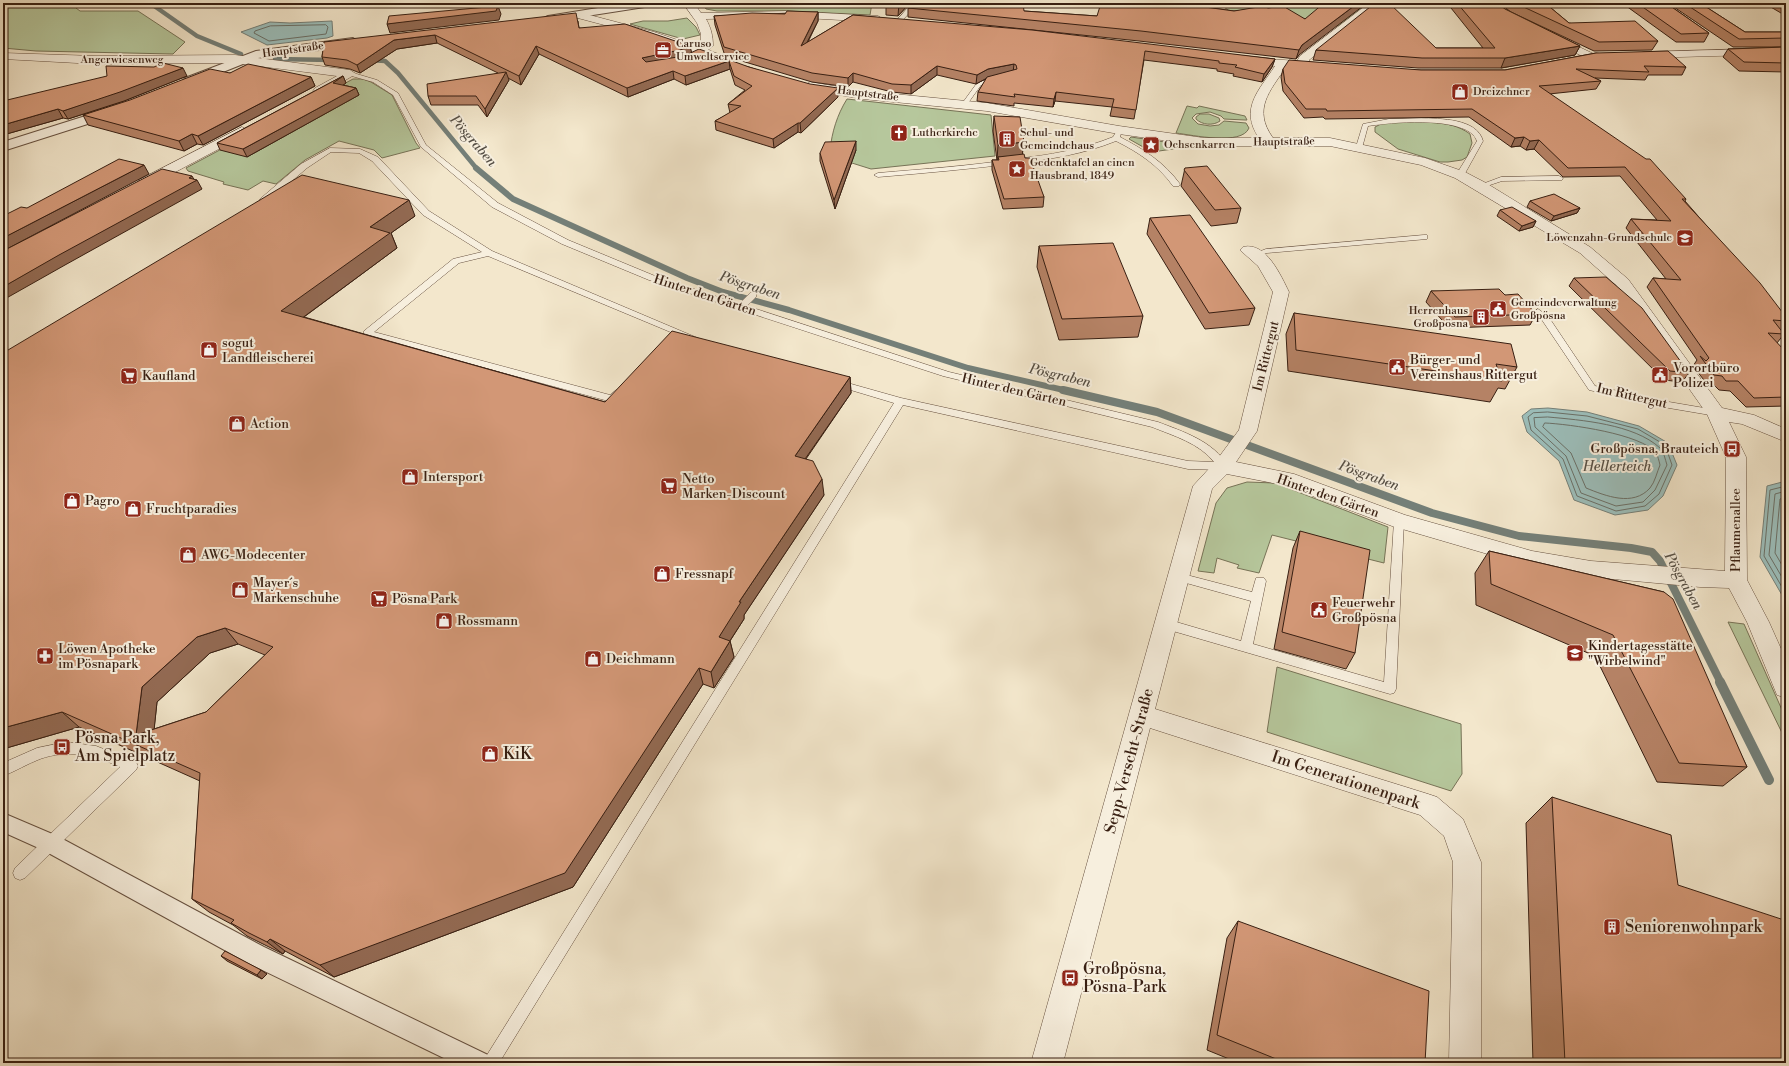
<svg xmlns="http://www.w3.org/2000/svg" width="1789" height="1066" viewBox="0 0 1789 1066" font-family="'Libre Bodoni',serif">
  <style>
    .green { fill: #b6c79c; stroke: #777357 }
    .water { fill: #9cbfbc; stroke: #747f78 }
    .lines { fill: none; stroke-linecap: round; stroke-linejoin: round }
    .shore { stroke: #6a6f67; stroke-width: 1 }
    .stream-far3 { stroke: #747f78; stroke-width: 4.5 }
    .stream-far2 { stroke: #747f78; stroke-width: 6 }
    .stream-far1 { stroke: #747f78; stroke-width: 8 }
    .stream { stroke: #747f78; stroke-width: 10 }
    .service-casing { stroke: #675140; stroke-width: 1 }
    .pedestrian-casing { stroke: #675140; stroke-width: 2 }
    .minor-casing { stroke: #675140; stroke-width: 1 }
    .tertiary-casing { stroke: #675140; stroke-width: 2 }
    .service { fill: #f7efde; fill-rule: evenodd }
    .pedestrian { fill: #f7efde; fill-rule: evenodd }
    .minor { fill: #f7efde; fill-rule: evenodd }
    .tertiary { fill: #f7efde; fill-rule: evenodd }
    .wall { fill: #b58265; stroke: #381f12; fill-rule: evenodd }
    .shaded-wall { fill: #936a53; stroke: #381f12 }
    .building { fill: #d29776; stroke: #381f12; fill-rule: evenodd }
    .labels { text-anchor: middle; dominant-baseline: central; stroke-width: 4; stroke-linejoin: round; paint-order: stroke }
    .far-poi-label { font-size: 11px; fill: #381f12; stroke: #f7efde; text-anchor: start }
    .far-street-label { font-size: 11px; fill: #381f12; stroke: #f7efde }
    .street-label { font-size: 13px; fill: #381f12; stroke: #f7efde }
    .poi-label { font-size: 13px; fill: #381f12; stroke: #f7efde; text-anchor: start }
    .water-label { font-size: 14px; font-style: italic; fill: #564f45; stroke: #f7efde }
    .near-poi-label { font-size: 16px; fill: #381f12; stroke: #f7efde; text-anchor: start }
    .near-street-label { font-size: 16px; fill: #381f12; stroke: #f7efde }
  </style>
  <rect width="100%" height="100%" fill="#f3e7cc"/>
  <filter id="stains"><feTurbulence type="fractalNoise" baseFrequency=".005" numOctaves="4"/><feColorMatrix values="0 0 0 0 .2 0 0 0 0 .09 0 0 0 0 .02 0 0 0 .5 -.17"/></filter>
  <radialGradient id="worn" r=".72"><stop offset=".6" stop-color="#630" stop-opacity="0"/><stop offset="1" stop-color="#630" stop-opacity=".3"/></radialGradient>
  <g class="green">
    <path d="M3 3H79L76 8 80 11H138L185 42 173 54 36 51 3 48Z"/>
    <path d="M702 3H872L870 15 789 11H717L706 9Z"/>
    <path d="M1219 3H1370L1339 27 1336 23 1303 27 1271 5 1233 14Z"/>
    <path d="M687 18 696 27 700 35 683 39 630 24 643 21H668Z"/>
    <path d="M353 79H363L371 82 392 95 416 143 420 148 382 158 374 150 339 141 305 160 276 184 263 181 248 190 223 184 224 182 188 171 186 168Z"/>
    <path d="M847 99 991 115 995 156 871 169 836 158 830 150C832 132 837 115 847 99Z"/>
    <path d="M1187 106 1197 108 1199 106 1245 116 1247 120H1245L1224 119 1221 116 1210 112 1196 114 1192 118 1198 124 1210 126 1219 125 1224 121 1246 123 1249 128C1242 146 1192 135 1176 133Z"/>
    <path d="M1200 114H1209L1219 118 1220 121C1213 126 1202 125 1196 119V117Z"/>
    <path d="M1388 122C1414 122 1449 118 1470 134L1472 143 1467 157 1462 160 1448 162H1440L1398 149 1375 132V127L1381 124Z"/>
    <path d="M1131 137 1185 145 1187 147 1152 152 1129 139Z"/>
    <path d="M1247 482 1275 483 1388 527 1384 563 1272 535 1259 573 1237 568 1239 565 1217 558 1214 573 1198 571 1216 503 1227 488Z"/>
    <path d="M1728 622 1744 624 1786 719V741Z"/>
    <path d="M1277 667 1461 724 1462 774 1451 791 1267 732Z"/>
  </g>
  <g class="water">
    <path d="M332 21 333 36 327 38 267 45 241 32 270 22 290 23Z"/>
    <path d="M1548 408 1587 412 1639 426 1668 443 1677 465 1663 496 1648 510 1615 515 1574 500 1559 461 1527 432 1522 416 1531 409Z"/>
    <path d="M1786 481V602L1760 557 1767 486Z"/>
  </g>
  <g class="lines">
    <g class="shore">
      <path d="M326 25 328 27 326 34 269 41 254 33 255 31 270 26Z"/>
      <path d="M1548 412 1587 416 1638 429 1665 445 1672 465 1659 494 1645 506 1616 511 1577 496 1563 459 1531 430 1528 417 1533 413Z"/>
      <path d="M1548 417C1581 420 1634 424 1660 448 1664 452 1665 459 1667 465L1655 490 1643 502 1616 506 1581 493 1566 456 1535 427 1534 418Z"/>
      <path d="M1545 423C1569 424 1642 434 1656 453 1658 456 1659 461 1660 465 1657 472 1655 482 1650 488 1633 507 1606 496 1586 488L1571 453 1543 427Z"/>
      <path d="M1786 486 1770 490 1764 556 1786 594"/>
      <path d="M1786 491 1775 494 1769 555 1786 584"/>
      <path d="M1786 497 1780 499 1775 553 1786 572"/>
    </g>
    <g class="stream-far3">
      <path d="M150 3 197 36 241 54"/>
      <path d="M275 59 333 60"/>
      <path d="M369 60 385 61 398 73 477 169"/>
    </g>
    <path class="stream-far2" d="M476 168 513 199 687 278 723 292 789 310 968 368 1068 391"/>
    <path class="stream-far1" d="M1063 390 1157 412 1432 513 1519 536 1631 548 1652 552 1660 561 1721 683"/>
    <path class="stream" d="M1720 682 1769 780"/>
    <defs>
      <g id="service">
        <path d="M912 3H918L901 22H897V20Z"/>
        <path d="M350 72 377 80 398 93 426 145 498 203 568 240 655 276 739 304 750 293H756V297L747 306 949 372 1158 422C1184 432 1213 441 1228 466L1223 470 1188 469 903 405 499 1063H482L894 403 834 385 832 383 834 381 837 380 901 398 1188 461 1214 462C1199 443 1174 436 1152 427L943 376 649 280 562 244 492 207 421 147 393 95 373 82 348 75 347 74Z"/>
        <path d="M996 77 1001 78 981 85 966 106H962L961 105 977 83Z"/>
        <path d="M1421 118C1440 119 1477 118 1483 141L1463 177 1456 175 1477 141C1469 116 1396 122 1375 125L1368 126 1362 148 1356 147 1363 124 1389 119Z"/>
        <path d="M1118 131 1121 133 1120 137C1143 149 1164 162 1180 184L1179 186H1173C1158 165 1138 152 1116 141 1084 154 1051 159 1018 163 971 169 925 173 878 177L874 175 878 173C924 169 970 166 1015 159 1049 155 1081 150 1113 137L1116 132Z"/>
        <path d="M330 148 360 149 378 157 429 211 492 251 700 339 695 342 692 341 488 256 459 263 374 332 610 395 616 390H622L624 392 615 401 612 402 364 335V331L453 259 482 252 423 215 372 161 359 153 331 152 307 168 266 203H260V199L301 164Z"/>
        <path d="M1559 176 1563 178 1562 180 1502 181 1481 188 1477 186 1501 177Z"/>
        <path d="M1424 235H1427V239L1267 253 1257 256 1253 254 1266 249Z"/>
        <path d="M1538 309 1548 316 1595 386 1669 402 1716 410 1721 413 1716 416 1669 408 1589 390 1542 320 1534 312Z"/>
        <path d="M1399 517 1404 521 1396 689 1394 693 1390 694 1166 629 1162 627 1160 624 1162 621 1166 619 1241 641 1251 601 1179 581 1175 580 1173 577 1175 574 1179 573 1252 592 1256 578H1264L1266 581 1253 644 1384 682 1394 521Z"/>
        <path d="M66 742 96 746 136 762 138 766 136 770 25 878 20 880 15 878 13 873 15 868 120 767C94 755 68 749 40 759 27 764 16 771 3 776V763L37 748Z"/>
      </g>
      <path id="pedestrian" d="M3 813 57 836 264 947 488 1055 492 1063H454L248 963 43 850 3 832Z"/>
      <g id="minor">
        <path d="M683 3H694L701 13 786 11 878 16 883 19 878 22 786 17 706 19C711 28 713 36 713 46L708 50 729 58 731 60 725 64 646 36 574 17 573 15 574 13H582L654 32 698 47 701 44V34L697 23Z"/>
        <path d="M1369 3H1381L1309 60V62L1319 63 1321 66 1319 69 1286 67C1270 91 1252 109 1273 138H1330L1425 158 1465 172 1486 183 1590 247 1628 279 1722 408 1754 415 1786 429V442L1742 424 1729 422 1746 457 1747 580 1769 622 1786 660V698L1777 695 1747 622 1729 588 1700 587 1591 577 1532 567 1392 526 1283 485 1227 474 1212 489 1155 709 1428 794 1437 797 1463 819 1481 862V1063H1449L1453 862 1444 836 1420 815 1150 728 1063 1063H1031L1193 486 1216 461 1239 430 1273 292 1258 266 1240 250 1243 247C1266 241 1281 276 1289 292L1257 431 1236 462 1294 474 1405 515 1532 551 1591 561 1725 571 1726 457 1707 414 1616 285 1580 253 1455 178 1421 165 1330 146H1204L1119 134 987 111 863 99 810 90 804 86 810 82 863 91 987 103 1119 126 1204 138H1259C1239 109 1259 90 1275 66L1241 61 1239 59 1241 57 1297 61 1300 56Z"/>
        <path d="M1552 34 1596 55 1598 57 1596 59H1588L1548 39 1546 37 1548 35Z"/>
        <path d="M1786 48V54L1643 58 1637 55 1643 52Z"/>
        <path d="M3 53 96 56 235 55 350 70 356 74 319 95 313 91 315 88 337 76 235 63 96 64 3 59Z"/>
        <path d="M242 127 249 131 247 134 149 186H139L137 183 139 180Z"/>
      </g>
      <g id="tertiary">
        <path d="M629 3H657L651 6 548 22 542 19 548 16Z"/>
        <path d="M353 38 359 42 357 45 258 58 193 84H185L183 81 185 78 256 51Z"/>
        <path d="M114 107 119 108 121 111 119 114 3 151V142Z"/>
      </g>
    </defs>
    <use href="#service" class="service-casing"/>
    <use href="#pedestrian" class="pedestrian-casing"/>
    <use href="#minor" class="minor-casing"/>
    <use href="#tertiary" class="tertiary-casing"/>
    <use href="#service" class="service"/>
    <use href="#pedestrian" class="pedestrian"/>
    <use href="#minor" class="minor"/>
    <use href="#tertiary" class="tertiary"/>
  </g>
  <g class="wall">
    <path d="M886 3H908V5L898 16 886 15Z"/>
    <path d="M1175 3 1234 11 1268 8 1305 19 1299 55 1296 59 1139 41 908 17V8L1024 11 1097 16 1174 6Z"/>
    <path d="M1447 3H1497L1505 9 1580 46 1575 55 1501 68H1418L1313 60 1316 50 1436 48H1483Z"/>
    <path d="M1499 3H1545L1569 23 1658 41 1652 50 1594 51 1511 12Z"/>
    <path d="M1622 3H1666L1709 33 1704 42H1676Z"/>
    <path d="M1668 3H1700L1745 32H1786V47H1733Z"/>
    <path d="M1764 3H1786V16Z"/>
    <path d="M818 12V21L808 42 853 15 1275 59 1272 67 1262 82 1233 76 1234 74 1217 71V69L1144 60 1134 119 1110 116 1112 107 1055 101 1053 107 1014 103V106L977 101 978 92 987 78 976 84 937 75 911 94 892 92 853 82 848 87 812 82 725 56 715 25 714 16Z"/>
    <path d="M578 21 579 28 690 46 691 53 749 67 838 97 801 133 798 132 774 148 716 130 715 121 730 113 728 104 745 90 735 85 730 69 686 85 674 79 628 97 539 54 521 85 508 78 509 80 487 117 478 105H431L428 96 498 73 437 43 397 49 360 73 350 69 325 65 322 57 324 42Z"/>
    <path d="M1786 47V72L1739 71 1723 57 1728 49Z"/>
    <path d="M1596 53 1686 67 1682 75H1648L1645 80 1595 78 1601 81 1596 89 1549 94 1686 199 1685 201 1786 317V324L1781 330 1784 334 1777 343 1786 352V406L1746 407 1730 391 1719 390 1714 385 1707 384 1693 366 1697 360 1647 287 1653 278 1666 279 1626 228 1631 219 1657 220 1620 176 1563 177 1534 149 1526 150 1520 146 1511 147 1469 117 1325 119 1323 117 1304 118 1283 91 1281 77 1283 69 1421 70H1505Z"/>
    <path d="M230 73 311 77 315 86 203 145 197 144 184 151 88 125 83 115Z"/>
    <path d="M187 76 124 101 68 119 63 118 3 135V101Z"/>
    <path d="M343 76 346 83 343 85 356 88 359 95 247 157 220 150 217 143Z"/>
    <path d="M994 116 1024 142 1022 154 1044 197 1043 207 1003 209 992 170V160H997L993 131Z"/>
    <path d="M856 150 835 209 820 161V153Z"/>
    <path d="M1185 168 1241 208 1237 223 1211 226 1181 186Z"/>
    <path d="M1786 186V193L1783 190Z"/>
    <path d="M1530 201 1580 208 1577 213 1551 221 1527 207Z"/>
    <path d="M1500 210 1536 221 1533 227 1519 231 1497 216Z"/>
    <path d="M415 216 391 233 397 248 304 317 605 402 850 377 851 393 806 459 824 495 744 615V619L730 641 734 657 714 688 703 684 573 887 334 977 285 951 283 954 247 936 233 925 209 912 192 899 200 781 79 727 3 749V353ZM238 644 265 655 206 712 154 729 157 702 210 653Z"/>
    <path d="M1150 218 1255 308 1249 325 1205 329 1147 234Z"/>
    <path d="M1039 246 1143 316 1138 337 1059 340 1037 267Z"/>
    <path d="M1574 278 1689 373 1682 382 1664 380 1569 286Z"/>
    <path d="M1431 291 1505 295 1536 314 1530 325 1449 328 1426 302Z"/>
    <path d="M1294 313 1517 367 1505 389 1498 388 1490 402 1288 371 1286 334Z"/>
    <path d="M1300 531 1355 653 1346 669 1274 649 1293 548Z"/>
    <path d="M1489 551 1664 592 1747 767 1723 786 1657 782 1595 656 1476 605 1475 573Z"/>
    <path d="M1552 797 1678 885 1786 1063H1533L1526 823Z"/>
    <path d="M1238 921 1425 1063H1239L1207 1050 1227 938Z"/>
    <path d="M221 956 267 974 262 979 227 961Z"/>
  </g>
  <g class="shaded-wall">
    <path d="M899 3H908V5L898 16Z"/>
    <path d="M1358 3H1367L1299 55 1296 59 1299 50 1302 45Z"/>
    <path d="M498 6 501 14 499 20 390 33 387 24Z"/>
    <path d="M818 12V21L801 54V46Z"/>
    <path d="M435 35 437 43 397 49 360 73 357 65 394 40Z"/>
    <path d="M536 46 539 54 521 85 519 76Z"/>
    <path d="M690 46 692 54 644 66 642 58Z"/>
    <path d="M1580 46 1575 55 1501 68 1505 58Z"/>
    <path d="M1275 59 1272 67 1262 82 1264 74Z"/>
    <path d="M729 61 730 69 686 85 685 76Z"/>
    <path d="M1014 64 1013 73 987 78 976 84 977 75 988 69Z"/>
    <path d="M937 66V75L911 94V85Z"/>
    <path d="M183 68 187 76 124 101 68 119 63 111Z"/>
    <path d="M673 71 674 79 628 97 627 88Z"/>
    <path d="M506 72 509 80 487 117 485 109Z"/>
    <path d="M853 73V82L848 87V78Z"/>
    <path d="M343 76 346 83 336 90 333 83Z"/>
    <path d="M311 77 315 86 203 145 198 136Z"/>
    <path d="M356 88 359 95 247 157 243 149Z"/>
    <path d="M838 88V97L801 133 800 123Z"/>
    <path d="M1056 92 1055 101 1053 107 1054 99Z"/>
    <path d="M58 109 63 118 3 135V125Z"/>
    <path d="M798 123V132L774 148 773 139Z"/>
    <path d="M192 134 197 144 184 151 179 141Z"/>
    <path d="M1524 137 1520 146 1511 147 1515 138Z"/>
    <path d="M1539 140 1534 149 1526 150 1530 141Z"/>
    <path d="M856 141V150L835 209 834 200Z"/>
    <path d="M1024 142 1022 157H998V160H997L998 145Z"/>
    <path d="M144 165 149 174 3 251V238Z"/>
    <path d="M192 176 195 181 197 180 202 189 65 265 3 300V287Z"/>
    <path d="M409 200 415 216 391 233 397 248 290 327 281 311 370 227Z"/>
    <path d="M1580 208 1577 213 1551 221 1554 216Z"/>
    <path d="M1536 221 1533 227 1519 231 1522 226Z"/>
    <path d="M850 377 851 393 796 472 795 456Z"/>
    <path d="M822 479 824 495 744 615V619L722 653 719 637 739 602Z"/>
    <path d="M225 628 238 644 210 653 157 702 152 750 136 735 142 687 197 637Z"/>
    <path d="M730 641 734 657 714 688 711 672Z"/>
    <path d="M699 668 703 684 573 887 334 977 320 965Z"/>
    <path d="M62 712 79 727 3 749V728Z"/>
    <path d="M270 939 285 951 283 954 267 942Z"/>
    <path d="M261 970 267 974 262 979 257 975Z"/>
  </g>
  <g class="building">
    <path d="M912 3H1023L1024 11 1097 16 1101 3H1137L1179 7 1175 3H1176L1234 11 1264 6 1268 8 1283 6 1305 19 1324 3H1358L1302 45 1299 50 1141 31 908 8Z"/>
    <path d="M1375 3H1389L1436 48H1495L1457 3H1497L1505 9 1580 46 1505 58H1422L1316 50Z"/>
    <path d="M1515 3H1545L1569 23 1635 21 1658 41 1599 42Z"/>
    <path d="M1637 3H1666L1709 33 1681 34Z"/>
    <path d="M1684 3H1700L1745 32H1786V38L1739 39Z"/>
    <path d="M498 6 496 11 387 24 389 16Z"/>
    <path d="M787 11 818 12 801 46 853 15 1032 30 1275 59 1264 74 1235 67 1237 65 1219 63V61L1145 51 1136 110 1112 107 1114 99 1056 92 1054 99 1014 94 1015 97 978 92 987 77 1017 69 1016 65 1014 64 988 69 977 75 937 66 911 85 892 84 853 73 848 78 812 73 724 47 714 16 752 13 785 14Z"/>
    <path d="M576 13 579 28 625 24 690 46 680 50 642 58 646 62 684 56 699 49 749 67 810 84 838 88 800 123H798L773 139 715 121 741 106 728 104 752 86 734 76 729 61 685 76 673 71 627 88 536 46 519 76 435 35 394 40 357 65 347 60 322 57 324 42Z"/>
    <path d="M1786 47V63L1744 62 1728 49Z"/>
    <path d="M1668 51 1686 67 1644 66 1649 72 1576 69 1601 81 1539 86 1646 159H1650L1686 199H1682L1760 283 1786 317V321L1773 320 1784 334 1768 333 1786 352V397L1754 398 1738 381H1726L1722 376 1714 375 1700 356 1706 361 1709 358 1653 278 1681 280 1631 219 1671 221 1625 167 1568 168 1539 140 1530 141 1524 137 1515 138 1472 109 1327 111 1326 109H1306L1285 83 1283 69 1289 60 1421 70H1505L1596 53Z"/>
    <path d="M163 63 183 68 120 92 63 111 58 109 3 125V101L107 76 106 66 154 67Z"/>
    <path d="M248 64 311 77 198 136 192 134 179 141 83 115 130 100 210 69 230 73Z"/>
    <path d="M506 72 485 109 476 96H428L427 84Z"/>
    <path d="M343 76 333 83 356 88 243 149 217 143Z"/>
    <path d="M994 116 1020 117 1024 142 998 145Z"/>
    <path d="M856 141 834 200 820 153 825 142Z"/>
    <path d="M1024 154 1025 158H1030L1044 197 1004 199 992 160H999L998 157Z"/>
    <path d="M119 159 144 165 3 238V216L21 207 27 208Z"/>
    <path d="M1207 166 1241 208 1215 210 1184 170 1185 168Z"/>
    <path d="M162 169 192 176 189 178 197 180 59 255 3 287V251Z"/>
    <path d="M302 175 409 200 370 227 390 233 281 311 605 402 672 331 850 377 795 456 813 461 822 479 739 602H741L719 637 730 641 711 672 699 668 565 873 320 965 270 939 267 942 249 933 231 923 234 920 192 899 200 773 62 712 3 728V353ZM225 628 273 647 206 712 136 735 142 687 197 637Z"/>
    <path d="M1554 194 1580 208 1554 216 1530 201Z"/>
    <path d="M1512 207 1536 221 1522 226 1500 210Z"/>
    <path d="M1190 215 1255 308 1209 313 1150 218Z"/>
    <path d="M1113 243 1143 316 1062 319 1039 246Z"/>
    <path d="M1606 277 1642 308 1689 373 1670 371 1574 278Z"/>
    <path d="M1499 289 1505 295 1518 294 1536 314 1455 317 1431 291Z"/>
    <path d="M1294 313 1511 344 1517 367 1496 364 1502 381 1296 350Z"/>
    <path d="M1300 531 1370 550 1355 653 1282 632Z"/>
    <path d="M1489 551 1664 592 1673 599 1747 767 1679 763 1613 635 1491 584Z"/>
    <path d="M1552 797 1671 835 1678 885 1784 920 1786 923V1063H1565Z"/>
    <path d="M1238 921 1429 991 1425 1063H1286L1217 1035Z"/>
    <path d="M225 951 261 970 257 975 221 956Z"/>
  </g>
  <defs>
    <symbol id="office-square" viewBox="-11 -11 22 22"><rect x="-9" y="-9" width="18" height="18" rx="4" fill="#8f2418" stroke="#f7efde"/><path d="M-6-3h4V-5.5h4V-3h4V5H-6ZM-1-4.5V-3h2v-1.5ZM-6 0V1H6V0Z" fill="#fff"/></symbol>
    <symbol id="shop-square" viewBox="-11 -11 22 22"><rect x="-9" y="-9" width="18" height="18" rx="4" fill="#8f2418" stroke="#f7efde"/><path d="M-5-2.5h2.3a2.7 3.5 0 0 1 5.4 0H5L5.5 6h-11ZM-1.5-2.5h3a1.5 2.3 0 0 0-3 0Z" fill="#fff"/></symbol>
    <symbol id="church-square" viewBox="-11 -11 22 22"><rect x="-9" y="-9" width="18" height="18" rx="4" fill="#8f2418" stroke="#f7efde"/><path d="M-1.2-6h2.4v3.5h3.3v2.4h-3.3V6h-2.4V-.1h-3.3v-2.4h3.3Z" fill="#fff"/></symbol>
    <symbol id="building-square" viewBox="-11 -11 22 22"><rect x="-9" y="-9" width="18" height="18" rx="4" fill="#8f2418" stroke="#f7efde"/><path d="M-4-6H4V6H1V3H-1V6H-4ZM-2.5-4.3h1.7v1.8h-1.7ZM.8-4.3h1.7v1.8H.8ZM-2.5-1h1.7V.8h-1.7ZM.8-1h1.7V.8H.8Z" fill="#fff"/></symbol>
    <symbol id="sight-square" viewBox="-11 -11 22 22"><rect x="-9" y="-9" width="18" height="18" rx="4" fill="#8f2418" stroke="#f7efde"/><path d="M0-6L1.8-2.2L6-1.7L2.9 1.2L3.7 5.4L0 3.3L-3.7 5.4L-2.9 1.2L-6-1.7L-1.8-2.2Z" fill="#fff"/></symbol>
    <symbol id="school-square" viewBox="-11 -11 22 22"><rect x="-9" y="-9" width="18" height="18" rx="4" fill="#8f2418" stroke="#f7efde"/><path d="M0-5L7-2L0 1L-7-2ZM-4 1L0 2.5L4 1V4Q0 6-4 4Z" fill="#fff"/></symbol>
    <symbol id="civic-square" viewBox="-11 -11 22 22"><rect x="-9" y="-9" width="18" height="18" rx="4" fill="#8f2418" stroke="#f7efde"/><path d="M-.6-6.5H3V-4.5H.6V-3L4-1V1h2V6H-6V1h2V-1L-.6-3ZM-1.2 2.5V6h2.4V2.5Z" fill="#fff"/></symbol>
    <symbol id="supermarket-square" viewBox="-11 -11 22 22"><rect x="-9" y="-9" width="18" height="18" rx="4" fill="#8f2418" stroke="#f7efde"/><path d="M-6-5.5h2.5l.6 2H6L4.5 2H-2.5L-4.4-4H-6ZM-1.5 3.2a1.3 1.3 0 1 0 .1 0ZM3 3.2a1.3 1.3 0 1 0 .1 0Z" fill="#fff"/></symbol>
    <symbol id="bus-square" viewBox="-11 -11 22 22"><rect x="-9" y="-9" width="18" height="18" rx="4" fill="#8f2418" stroke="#f7efde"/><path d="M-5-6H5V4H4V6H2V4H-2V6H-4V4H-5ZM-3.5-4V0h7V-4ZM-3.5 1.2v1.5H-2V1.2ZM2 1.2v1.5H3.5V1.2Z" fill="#fff"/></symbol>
    <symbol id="pharmacy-square" viewBox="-11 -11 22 22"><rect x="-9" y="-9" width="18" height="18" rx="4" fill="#8f2418" stroke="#f7efde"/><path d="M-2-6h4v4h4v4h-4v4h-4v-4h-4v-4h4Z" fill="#fff"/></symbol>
  </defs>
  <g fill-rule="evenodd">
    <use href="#office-square" x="653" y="40" width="20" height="20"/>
    <use href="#shop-square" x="1450" y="82" width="20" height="20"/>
    <use href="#church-square" x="889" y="123" width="20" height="20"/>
    <use href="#building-square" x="997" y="129" width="20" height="20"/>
    <use href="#sight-square" x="1141" y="135" width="20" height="20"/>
    <use href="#sight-square" x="1007" y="159" width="20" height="20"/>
    <use href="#school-square" x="1675" y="228" width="20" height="20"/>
    <use href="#civic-square" x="1488" y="299" width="20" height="20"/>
    <use href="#building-square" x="1471" y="307" width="20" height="20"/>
    <use href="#shop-square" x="199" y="340" width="20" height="20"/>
    <use href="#civic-square" x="1387" y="357" width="20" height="20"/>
    <use href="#civic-square" x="1650" y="365" width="20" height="20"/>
    <use href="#supermarket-square" x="119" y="366" width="20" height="20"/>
    <use href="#shop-square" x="227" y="414" width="20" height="20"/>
    <use href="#bus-square" x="1722" y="439" width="20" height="20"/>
    <use href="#shop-square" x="400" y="467" width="20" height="20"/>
    <use href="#supermarket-square" x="659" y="476" width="20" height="20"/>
    <use href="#shop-square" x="62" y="491" width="20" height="20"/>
    <use href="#shop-square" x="123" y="499" width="20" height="20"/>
    <use href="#shop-square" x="178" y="545" width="20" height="20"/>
    <use href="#shop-square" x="652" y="564" width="20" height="20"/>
    <use href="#shop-square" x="230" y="580" width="20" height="20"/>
    <use href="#supermarket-square" x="369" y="589" width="20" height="20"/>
    <use href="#civic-square" x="1309" y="600" width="20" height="20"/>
    <use href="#shop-square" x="434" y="611" width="20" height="20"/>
    <use href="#school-square" x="1565" y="643" width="20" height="20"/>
    <use href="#pharmacy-square" x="35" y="646" width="20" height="20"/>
    <use href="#shop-square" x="583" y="649" width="20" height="20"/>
    <use href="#bus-square" x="52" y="737" width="20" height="20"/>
    <use href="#shop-square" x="480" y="744" width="20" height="20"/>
    <use href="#building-square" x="1602" y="917" width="20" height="20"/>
    <use href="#bus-square" x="1060" y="968" width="20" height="20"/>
  </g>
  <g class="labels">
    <g class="far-poi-label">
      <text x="676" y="44">Caruso<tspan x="676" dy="13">Umweltservice</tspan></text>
      <text x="1473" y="92">Dreizehner</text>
      <text x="912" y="133">Lutherkirche</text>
      <text x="1020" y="133">Schul- und<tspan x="1020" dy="13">Gemeindehaus</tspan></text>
      <text x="1164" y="145">Ochsenkarren</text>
      <text x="1030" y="163">Gedenktafel an einen<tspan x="1030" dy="13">Hausbrand, 1849</tspan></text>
      <text x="1672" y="238" text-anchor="end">Löwenzahn-Grundschule</text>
      <text x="1511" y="303">Gemeindeverwaltung<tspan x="1511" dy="13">Großpösna</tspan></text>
      <text x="1468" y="311" text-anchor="end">Herrenhaus<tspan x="1468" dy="13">Großpösna</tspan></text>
    </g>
    <g class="far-street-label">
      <text transform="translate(293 50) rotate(-8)">Hauptstraße</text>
      <text x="122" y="60">Angerwiesenweg</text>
      <text transform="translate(868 94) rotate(7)">Hauptstraße</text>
      <text transform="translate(1284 142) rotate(-1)">Hauptstraße</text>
    </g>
    <g class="street-label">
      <text transform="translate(705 295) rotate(18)">Hinter den Gärten</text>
      <text transform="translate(1266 356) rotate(-76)">Im Rittergut</text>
      <text transform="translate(1014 390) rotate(13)">Hinter den Gärten</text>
      <text transform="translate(1632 396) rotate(13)">Im Rittergut</text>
      <text transform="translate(1328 496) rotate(19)">Hinter den Gärten</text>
      <text transform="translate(1736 530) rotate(-90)">Pflaumenallee</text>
    </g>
    <g class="poi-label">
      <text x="222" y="343">sogut<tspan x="222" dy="15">Landfleischerei</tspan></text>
      <text x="1410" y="360">Bürger- und<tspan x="1410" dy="15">Vereinshaus Rittergut</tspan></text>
      <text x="1673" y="368">Vorortbüro<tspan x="1673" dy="15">Polizei</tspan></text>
      <text x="142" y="376">Kaufland</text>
      <text x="250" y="424">Action</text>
      <text x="1719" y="449" text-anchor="end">Großpösna, Brauteich</text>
      <text x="423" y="477">Intersport</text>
      <text x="682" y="479">Netto<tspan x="682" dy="15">Marken-Discount</tspan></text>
      <text x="85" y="501">Pagro</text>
      <text x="146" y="509">Fruchtparadies</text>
      <text x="201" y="555">AWG-Modecenter</text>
      <text x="675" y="574">Fressnapf</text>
      <text x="253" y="583">Mayer´s<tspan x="253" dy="15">Markenschuhe</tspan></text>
      <text x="392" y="599">Pösna Park</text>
      <text x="1332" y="603">Feuerwehr<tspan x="1332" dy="15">Großpösna</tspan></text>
      <text x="457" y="621">Rossmann</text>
      <text x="1588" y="646">Kindertagesstätte<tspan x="1588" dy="15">"Wirbelwind"</tspan></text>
      <text x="58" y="649">Löwen Apotheke<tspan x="58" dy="15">im Pösnapark</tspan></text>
      <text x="606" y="659">Deichmann</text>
    </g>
    <g class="water-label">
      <text transform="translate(473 141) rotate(49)">Pösgraben</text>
      <text transform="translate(750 286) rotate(18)">Pösgraben</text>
      <text transform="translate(1060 376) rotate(13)">Pösgraben</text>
      <text x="1617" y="467">Hellerteich</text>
      <text transform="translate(1369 476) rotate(20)">Pösgraben</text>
      <text transform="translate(1683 581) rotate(61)">Pösgraben</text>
    </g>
    <g class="near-poi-label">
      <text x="75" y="738">Pösna Park,<tspan x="75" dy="18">Am Spielplatz</tspan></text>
      <text x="503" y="754">KiK</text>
      <text x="1625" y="927">Seniorenwohnpark</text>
      <text x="1083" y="969">Großpösna,<tspan x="1083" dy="18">Pösna-Park</tspan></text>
    </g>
    <g class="near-street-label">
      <text transform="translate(1129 761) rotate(-75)">Sepp-Verscht-Straße</text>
      <text transform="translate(1346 780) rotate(18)">Im Generationenpark</text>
    </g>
  </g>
  <rect width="1789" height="1066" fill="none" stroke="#f3e7cc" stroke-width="16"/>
  <rect x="4" y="4" width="1781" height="1058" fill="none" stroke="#381f12" stroke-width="2"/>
  <rect x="8" y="8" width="1773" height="1050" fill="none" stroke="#381f12"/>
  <rect width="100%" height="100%" filter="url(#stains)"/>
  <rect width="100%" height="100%" fill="url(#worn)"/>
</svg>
